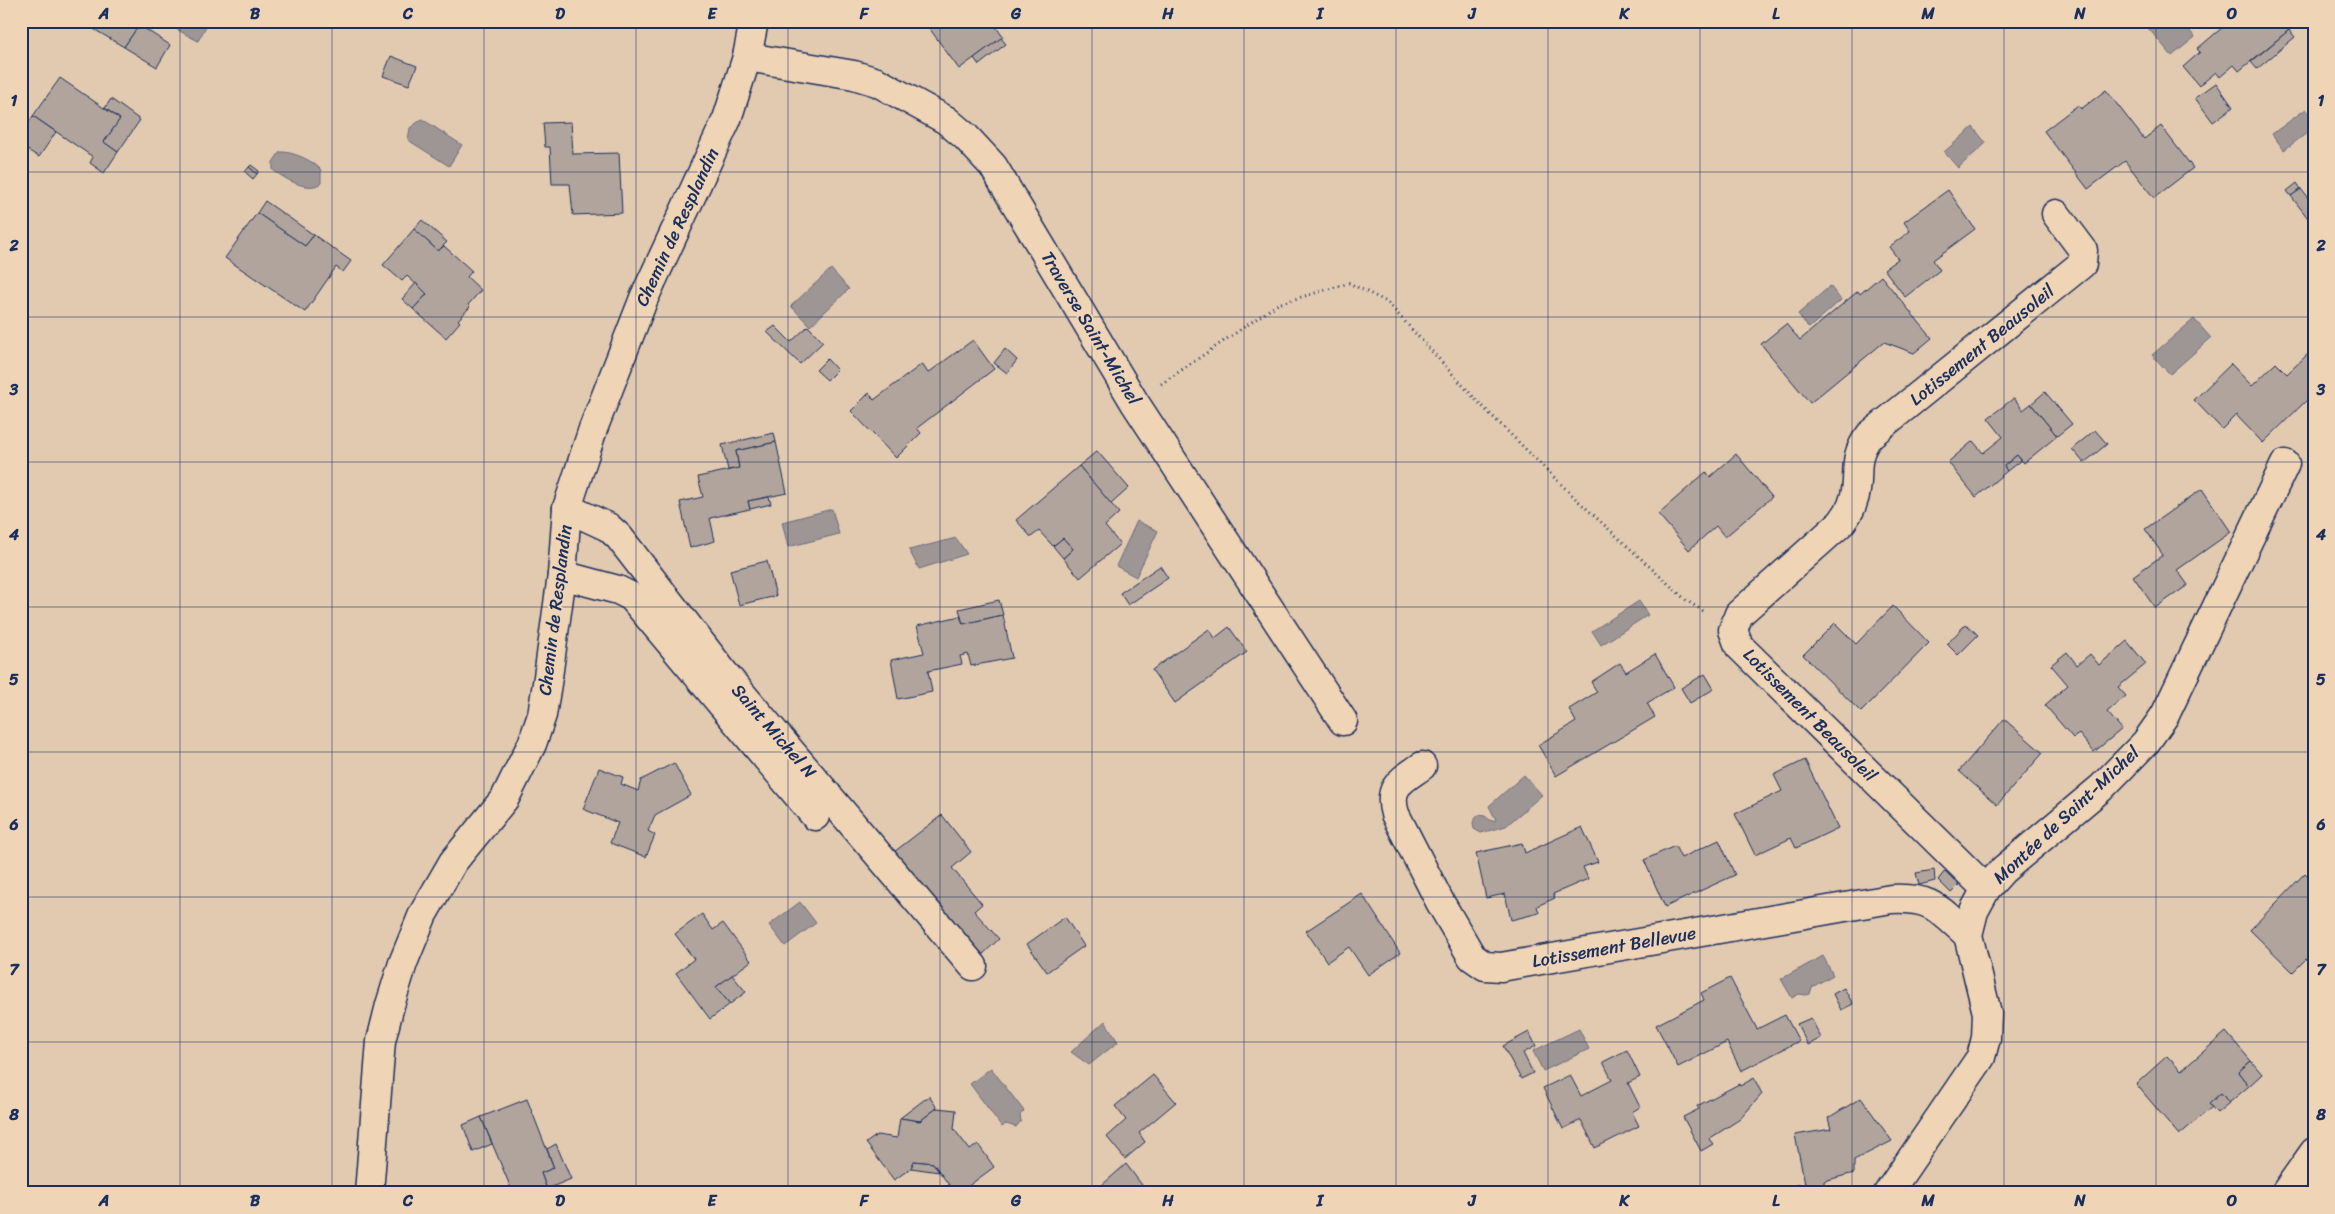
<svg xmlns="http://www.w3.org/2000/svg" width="2335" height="1214" viewBox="0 0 2335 1214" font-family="Sriracha,sans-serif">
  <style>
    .water { fill: #9e9595; stroke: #6a6c7f }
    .building { fill: #b1a49c; stroke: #1b2f5e }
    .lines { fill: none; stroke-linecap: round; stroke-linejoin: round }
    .street-casing { stroke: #1b2f5e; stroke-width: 31 }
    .secondary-casing { stroke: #1b2f5e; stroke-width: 31 }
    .path { stroke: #1b2f5e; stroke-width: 3; stroke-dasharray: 1 4; stroke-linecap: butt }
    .street { stroke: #efd4b6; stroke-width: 28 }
    .secondary { stroke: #efd4b6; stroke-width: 28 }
    .grid { fill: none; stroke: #1b2f5e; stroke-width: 1; stroke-opacity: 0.55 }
    .labels { text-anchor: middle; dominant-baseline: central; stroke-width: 4; stroke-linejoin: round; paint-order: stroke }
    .street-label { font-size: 18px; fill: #1b2f5e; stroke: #efd4b6 }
    .neatline { fill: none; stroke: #1b2f5e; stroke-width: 2 }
    .grid-label { font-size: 16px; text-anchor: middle; font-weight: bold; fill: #1b2f5e }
  </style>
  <rect width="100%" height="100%" fill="#e2cab1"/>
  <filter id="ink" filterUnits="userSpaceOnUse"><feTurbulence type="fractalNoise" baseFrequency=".02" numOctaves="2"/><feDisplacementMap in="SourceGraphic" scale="10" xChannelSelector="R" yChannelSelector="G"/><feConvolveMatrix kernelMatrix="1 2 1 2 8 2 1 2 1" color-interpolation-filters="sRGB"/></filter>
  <g filter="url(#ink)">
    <g class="water">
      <path d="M181 21H209L198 41 176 29Z"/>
      <path d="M2142 21H2181L2195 37 2172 56Z"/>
      <path d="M2306 109 2314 119V128L2284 150 2272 134Z"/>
      <path d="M422 119 462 145 449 166 408 140 410 128Z"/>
      <path d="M1973 127 1986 143 1958 168 1944 152Z"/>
      <path d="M280 152C292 151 314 161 321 170V183C308 193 285 179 273 170V162Z"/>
      <path d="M831 269 849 289 810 326 791 306Z"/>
      <path d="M1830 286 1841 300 1809 328 1798 314Z"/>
      <path d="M2194 319 2211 338 2170 374 2152 355Z"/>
      <path d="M832 509 839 534 788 547 782 522Z"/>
      <path d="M1137 521 1158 531 1136 577 1116 566Z"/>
      <path d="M956 538 967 554 919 569 909 550Z"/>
      <path d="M1639 601 1648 615 1601 645 1592 631Z"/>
      <path d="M1524 775 1542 795 1506 826 1481 833 1474 829 1473 822 1478 815 1485 816 1491 821 1496 820 1489 806Z"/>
      <path d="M800 902 816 923 785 946 769 925Z"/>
      <path d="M1823 956 1833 975 1812 987 1810 994 1806 995 1799 994 1792 998 1781 979Z"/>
      <path d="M1105 1021 1118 1042 1089 1065 1071 1052Z"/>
      <path d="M1579 1029 1589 1049 1543 1071 1533 1051Z"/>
      <path d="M991 1068 1024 1111 1020 1115 1021 1121 1016 1127 1006 1124 1002 1127 970 1084Z"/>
    </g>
    <g class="building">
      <path d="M80 21H134L139 25 124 47Z"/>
      <path d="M590 21H599L596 28 588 25Z"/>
      <path d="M924 21H992L1003 37 959 69Z"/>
      <path d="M2230 21H2282L2289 30 2239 71 2234 65 2220 77 2216 72 2199 86 2183 67 2200 52 2197 49Z"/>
      <path d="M139 25 170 45 157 67 124 47Z"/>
      <path d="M2289 30 2295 37 2257 69 2251 62Z"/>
      <path d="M1001 38 1006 44 979 65 974 58Z"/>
      <path d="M391 56 417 66 409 85 383 76Z"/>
      <path d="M60 78 120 119 104 142 118 152 104 173 90 163 93 157 33 116Z"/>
      <path d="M2216 83 2233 107 2213 122 2195 98Z"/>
      <path d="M2106 90 2144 139 2161 126 2193 168 2154 198 2125 161 2088 189 2044 131 2078 105 2081 109Z"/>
      <path d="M111 99 140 120 118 152 104 142 120 119 105 108Z"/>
      <path d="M33 116 56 132 39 157 21 146V134Z"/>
      <path d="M571 122 573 154 619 153 622 213 573 215 570 184H552L550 147H545L543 123Z"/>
      <path d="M251 165 259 171 257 174 249 167Z"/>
      <path d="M249 167 257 174 253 179 245 172Z"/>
      <path d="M2297 183 2301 189 2291 196 2287 191Z"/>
      <path d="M2301 189 2314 206V226L2291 196Z"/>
      <path d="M1948 190 1975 229 1933 260 1940 270 1905 297 1884 269 1898 259 1889 247 1910 231 1904 222Z"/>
      <path d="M265 201 314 235 305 246 257 213Z"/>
      <path d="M257 213 305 246 314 235 351 261 343 272 336 267 305 312 225 258Z"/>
      <path d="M422 220 447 242 438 251 414 229Z"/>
      <path d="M414 229 438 251 444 246 472 271 467 277 481 290 468 305 470 307 458 320 460 322 446 338 413 309 427 294 407 276 402 281 383 265Z"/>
      <path d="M1881 276 1932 338 1914 353 1884 342 1810 403 1761 344 1786 324 1800 340 1858 291 1860 294Z"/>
      <path d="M416 283 427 294 413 309 402 299Z"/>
      <path d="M775 326 791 342 808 326 823 342 800 364 767 332Z"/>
      <path d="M973 340 994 369 917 428 921 433 896 458 851 411 869 393 874 400 922 364 928 373Z"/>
      <path d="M1005 349 1017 360 1007 373 994 363Z"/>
      <path d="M2308 354 2314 360V393L2263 443 2236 415 2222 429 2194 400 2231 364 2252 386 2276 363 2287 374Z"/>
      <path d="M827 359 837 370 827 380 816 370Z"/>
      <path d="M2045 392 2072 424 2057 436 2031 404Z"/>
      <path d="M2014 398 2023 410 2031 404 2057 436 2024 463 2017 455 2004 466 2007 471 1976 497 1948 462 1973 441 1983 453 2003 437 1988 418Z"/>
      <path d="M2095 430 2107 444 2084 463 2072 449Z"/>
      <path d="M774 433 776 442 736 451 739 468 728 470 722 445Z"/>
      <path d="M776 442 787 493 748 501 750 509 710 518 715 541 690 548 680 502 703 497 698 477 739 468 736 451Z"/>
      <path d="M1097 451 1129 488 1111 504 1079 466Z"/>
      <path d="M1736 454 1772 497 1725 537 1716 526 1689 550 1658 514 1706 472 1710 477Z"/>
      <path d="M2017 455 2021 460 2007 471 2004 466Z"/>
      <path d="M1079 466 1119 513 1105 526 1120 544 1080 578 1063 558 1073 549 1063 538 1053 546 1039 531 1031 537 1016 520Z"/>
      <path d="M2202 489 2231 532 2177 570 2188 585 2155 608 2133 576 2163 555 2145 529Z"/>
      <path d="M769 497 771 504 750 509 748 501Z"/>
      <path d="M1063 538 1073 549 1063 558 1053 546Z"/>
      <path d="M767 561 776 596 739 605 730 570Z"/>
      <path d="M1160 566 1168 578 1128 605 1120 593Z"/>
      <path d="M999 600 1003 615 963 624 959 609Z"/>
      <path d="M1893 606 1929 643 1861 712 1803 655 1835 623 1856 644Z"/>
      <path d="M1003 615 1012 658 971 666 968 654 960 656 962 664 928 671 932 692 898 699 891 660 924 653 917 626 960 616 963 624Z"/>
      <path d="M1966 624 1978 635 1958 655 1947 644Z"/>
      <path d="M1229 627 1247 652 1175 703 1152 670 1209 629 1215 638Z"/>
      <path d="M2127 641 2146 664 2118 687 2126 696 2107 712 2122 729 2094 752 2079 734 2073 738 2045 705 2068 685 2051 665 2067 652 2077 665 2090 654 2099 665Z"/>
      <path d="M1655 654 1674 687 1647 703 1655 717 1556 776 1538 745 1576 722 1569 709 1597 692 1591 682 1620 663 1626 672Z"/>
      <path d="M1705 674 1714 689 1690 703 1681 688Z"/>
      <path d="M2004 719 2043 753 1997 805 1959 771Z"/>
      <path d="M1805 760 1838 828 1796 848 1791 838 1755 855 1735 814 1782 791 1774 775Z"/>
      <path d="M674 763 691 795 655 815 648 831 655 835 646 857 610 843 618 823 583 809 599 768 623 777 621 784 638 791 641 780Z"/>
      <path d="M942 815 971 852 952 868 982 904 974 911 999 939 980 957 890 855Z"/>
      <path d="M1582 827 1598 862 1583 867 1588 879 1553 894 1555 898 1537 906 1539 913 1511 920 1505 894 1486 898 1476 853 1522 843 1525 853Z"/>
      <path d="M1719 840 1735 875 1665 907 1644 860 1675 846 1681 858Z"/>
      <path d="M1934 870 1935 881 1919 885 1916 873Z"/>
      <path d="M1945 871 1959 885 1951 893 1938 880Z"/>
      <path d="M2305 873 2314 882V951L2293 972 2250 930Z"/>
      <path d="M1362 894 1400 953 1368 975 1349 947 1327 962 1306 931Z"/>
      <path d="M702 914 713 930 723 923 751 961 716 987 730 1004 710 1019 676 973 694 959 675 934Z"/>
      <path d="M1065 917 1084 946 1047 972 1027 944Z"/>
      <path d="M732 975 746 992 730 1004 716 987Z"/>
      <path d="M1730 978 1757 1029 1785 1015 1799 1041 1741 1071 1727 1042 1678 1067 1656 1025 1704 1000 1701 993Z"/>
      <path d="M1844 988 1853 1004 1841 1010 1833 994Z"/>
      <path d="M1811 1018 1821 1038 1808 1045 1797 1024Z"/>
      <path d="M1529 1032 1536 1046 1523 1053 1533 1073 1521 1079 1503 1046Z"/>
      <path d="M2226 1032 2251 1061 2238 1072 2249 1086 2229 1103 2221 1093 2209 1104 2212 1107 2179 1135 2136 1084 2167 1056 2181 1071Z"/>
      <path d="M1627 1050 1640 1077 1628 1083 1640 1107 1632 1112 1639 1126 1595 1148 1581 1120 1563 1129 1543 1088 1570 1075 1581 1096 1612 1080 1603 1062Z"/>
      <path d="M2251 1061 2262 1074 2249 1086 2238 1072Z"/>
      <path d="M1153 1075 1176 1102 1139 1133 1145 1142 1125 1159 1107 1137 1126 1120 1115 1106Z"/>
      <path d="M1754 1078 1762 1094 1740 1119 1709 1139 1713 1144 1701 1151 1683 1117 1699 1109 1697 1106 1739 1084 1740 1086Z"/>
      <path d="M2221 1093 2229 1103 2217 1113 2209 1104Z"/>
      <path d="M929 1096 937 1108 920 1121 900 1118Z"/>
      <path d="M1861 1098 1892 1141 1854 1160V1173L1824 1181V1193H1792L1791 1186 1805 1184 1795 1135 1831 1129 1828 1118Z"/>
      <path d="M527 1099 554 1168 541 1173 547 1189 541 1191 542 1193H513L481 1117Z"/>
      <path d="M937 1108 956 1110 954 1129 970 1150 978 1144 994 1167 959 1193H955L933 1163 914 1161V1166L894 1180 866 1143 877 1135 897 1138 900 1118 920 1121Z"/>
      <path d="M481 1117 492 1144 473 1152 463 1125Z"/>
      <path d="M556 1144 571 1179 547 1189 541 1173 554 1168 547 1149Z"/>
      <path d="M914 1161 933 1163 939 1172 911 1168Z"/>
      <path d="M1126 1164 1148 1193H1093Z"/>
    </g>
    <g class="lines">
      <defs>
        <g id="street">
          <path d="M747 57 854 75 877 82 946 120 966 137 993 166 1135 403 1343 721"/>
          <path d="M567 508 608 527 619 537 724 673 973 966"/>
          <path d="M562 575 618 590 632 597 815 816"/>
          <path d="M1422 766C1401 781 1387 786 1395 814L1440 902 1472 957 1485 966 1501 967 1891 899C1933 897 1938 909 1968 935"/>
          <path d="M1986 889 1739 646 1733 630 1739 614 1841 523C1846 516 1851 510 1853 502 1863 477 1849 461 1870 435L2082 264 2083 250 2056 214"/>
          <path d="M1888 1193 1981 1057 1986 1038 1987 1013 1968 935 1974 911 1986 889 2003 870 2101 788 2146 742 2165 715 2285 464"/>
          <path d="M2285 1193 2314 1152"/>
        </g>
        <path id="secondary" d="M369 1193 381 1041 390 1005 403 963 423 914 453 862 505 798 532 744 542 715 548 677 562 575 567 508 593 429 644 298 727 119 747 57 754 21"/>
      </defs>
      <use href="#street" class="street-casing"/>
      <use href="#secondary" class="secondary-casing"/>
      <path class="path" d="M1161 384 1278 304 1349 283 1387 302 1477 401 1575 498 1687 601 1705 612"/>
      <use href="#street" class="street"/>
      <use href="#secondary" class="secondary"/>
    </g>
  </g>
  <path class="grid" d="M180 21V1193M332 21V1193M484 21V1193M636 21V1193M788 21V1193M940 21V1193M1092 21V1193M1244 21V1193M1396 21V1193M1548 21V1193M1700 21V1193M1852 21V1193M2004 21V1193M2156 21V1193M21 172H2314M21 317H2314M21 462H2314M21 607H2314M21 752H2314M21 897H2314M21 1042H2314"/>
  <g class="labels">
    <g class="street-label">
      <text transform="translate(677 227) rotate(-65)">Chemin de Resplandin</text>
      <text transform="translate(1091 328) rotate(59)">Traverse Saint-Michel</text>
      <text transform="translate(1982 345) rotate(-39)">Lotissement Beausoleil</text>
      <text transform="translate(555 610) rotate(-83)">Chemin de Resplandin</text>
      <text transform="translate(1810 715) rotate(45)">Lotissement Beausoleil</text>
      <text transform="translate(774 731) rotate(49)">Saint Michel N</text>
      <text transform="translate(2066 815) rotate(-43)">Montée de Saint-Michel</text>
      <text transform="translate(1614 947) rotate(-10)">Lotissement Bellevue</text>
    </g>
  </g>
  <rect width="2335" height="1214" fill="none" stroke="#efd4b6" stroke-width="55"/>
  <rect x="28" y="28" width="2280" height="1158" class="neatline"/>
  <g class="grid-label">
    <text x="104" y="19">A</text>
    <text x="255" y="19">B</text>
    <text x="408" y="19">C</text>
    <text x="560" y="19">D</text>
    <text x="712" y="19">E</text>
    <text x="864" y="19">F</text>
    <text x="1016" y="19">G</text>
    <text x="1168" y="19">H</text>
    <text x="1320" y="19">I</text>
    <text x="1472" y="19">J</text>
    <text x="1624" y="19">K</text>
    <text x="1776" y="19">L</text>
    <text x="1928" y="19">M</text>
    <text x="2080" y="19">N</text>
    <text x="2232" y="19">O</text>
    <text x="14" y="106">1</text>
    <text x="2321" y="106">1</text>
    <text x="14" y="251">2</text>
    <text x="2321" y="251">2</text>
    <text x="14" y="395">3</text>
    <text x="2321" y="395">3</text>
    <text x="14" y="540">4</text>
    <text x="2321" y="540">4</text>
    <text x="14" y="685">5</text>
    <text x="2321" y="685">5</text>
    <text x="14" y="830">6</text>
    <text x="2321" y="830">6</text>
    <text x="14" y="975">7</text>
    <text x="2321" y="975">7</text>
    <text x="14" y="1120">8</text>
    <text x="2321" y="1120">8</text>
    <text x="104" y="1206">A</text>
    <text x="255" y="1206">B</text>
    <text x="408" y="1206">C</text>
    <text x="560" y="1206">D</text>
    <text x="712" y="1206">E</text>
    <text x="864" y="1206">F</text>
    <text x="1016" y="1206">G</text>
    <text x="1168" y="1206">H</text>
    <text x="1320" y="1206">I</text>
    <text x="1472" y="1206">J</text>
    <text x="1624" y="1206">K</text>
    <text x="1776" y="1206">L</text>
    <text x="1928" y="1206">M</text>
    <text x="2080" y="1206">N</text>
    <text x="2232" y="1206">O</text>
  </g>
</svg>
